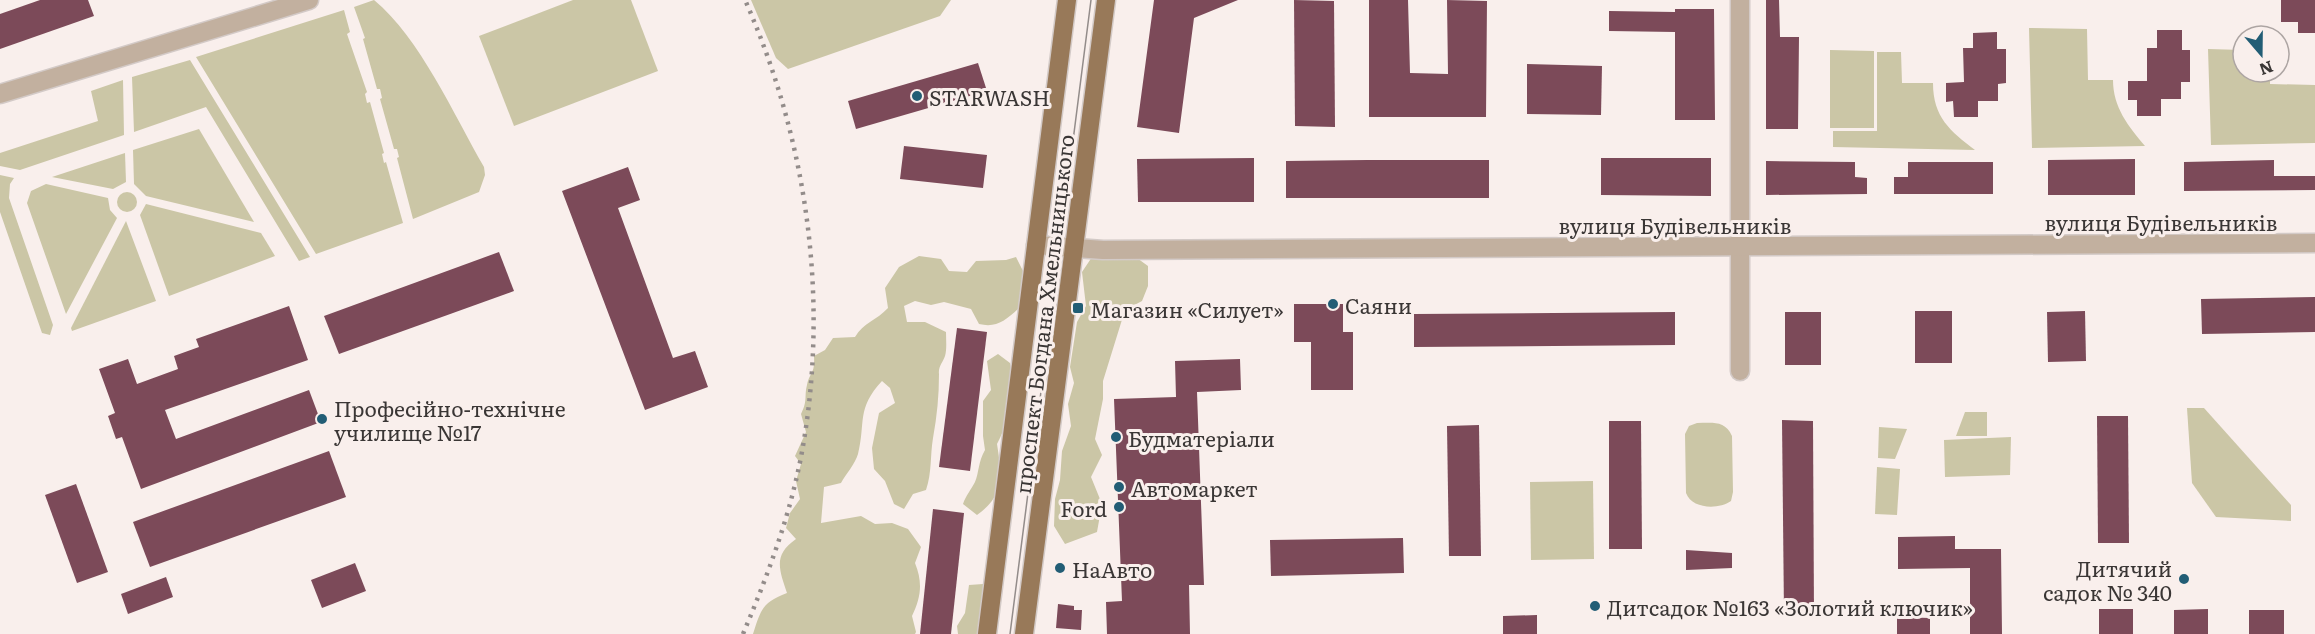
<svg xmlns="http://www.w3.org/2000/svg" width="2315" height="634" viewBox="0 0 2315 634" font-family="Literata,serif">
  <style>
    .green { fill: #cbc6a6 }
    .building { fill: #7c4a59 }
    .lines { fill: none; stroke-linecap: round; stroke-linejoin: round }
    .minor-casing { stroke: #d3cac7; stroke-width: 21 }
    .major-casing { stroke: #d3cac7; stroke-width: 21 }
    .minor { stroke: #c2b09f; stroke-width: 18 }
    .major { stroke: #987959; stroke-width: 18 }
    .tram { stroke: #938c8a; stroke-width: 1.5 }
    .rail { stroke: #938c8a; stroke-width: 4.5; stroke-dasharray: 3 6; stroke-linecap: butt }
    .poi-dot { fill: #225d75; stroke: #f9efec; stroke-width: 2 }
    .labels { text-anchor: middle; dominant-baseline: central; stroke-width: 6; stroke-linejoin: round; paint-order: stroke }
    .poi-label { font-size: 21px; fill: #3a3635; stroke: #f9efec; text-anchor: start }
    .street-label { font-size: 21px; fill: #3a3635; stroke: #f9efec }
  </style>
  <rect width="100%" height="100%" fill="#f9efec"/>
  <g class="green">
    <path d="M374 0C420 38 454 115 484 167L485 175 479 192 413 219 397 158 399 157 397 149H394L380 99 382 98 380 89H377L363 39 365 38 354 7Z"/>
    <path d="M573 0H631L658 71 514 126 479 36Z"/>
    <path d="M751 0H951L940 16 788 69 776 58Z"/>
    <path d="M344 10 350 32 347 34 367 92 365 94 367 103 370 102 384 153 382 154 384 163 386 162 403 223 316 254 196 57Z"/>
    <path d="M2029 28 2087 29 2088 80H2113C2113 107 2128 126 2145 146L2032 148Z"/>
    <path d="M2208 49 2243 50V72H2270V84L2315 85V143L2211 145Z"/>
    <path d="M1830 50 1874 51V128H1830Z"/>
    <path d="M1877 52H1901L1902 83H1933C1933 117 1950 131 1975 150L1833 147V131H1877Z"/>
    <path d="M190 60 310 257 299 261 206 107 134 132 132 77Z"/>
    <path d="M123 80 124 135 20 170 0 166V153L98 121 91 91Z"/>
    <path d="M199 129 254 222 146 196 134 184 133 150Z"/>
    <path d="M125 153 126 182 113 189 52 177Z"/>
    <path d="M0 175 14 178 10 184 9 198 53 325 50 335 42 333 0 212Z"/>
    <path d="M46 184 108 198 110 210 117 218 66 314 27 203 31 191Z"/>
    <circle cx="127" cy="202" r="10"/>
    <path d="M146 204 261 233 275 256 169 296 140 215Z"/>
    <path d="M126 221 156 301 72 331 71 328Z"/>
    <path d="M1130 253 1148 266V286L1142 301 1125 310 1103 381V399L1095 439 1102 455 1091 477 1102 504 1097 532 1065 544 1054 526 1055 499 1060 480 1062 451 1071 426 1068 404 1074 383 1070 367 1077 322 1086 306 1082 272 1094 254Z"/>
    <path d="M919 256 941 259 949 271 967 272 976 261 1006 260 1016 257 1023 271 1018 309C1005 321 996 328 979 324L971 309 944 302 931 305 915 301 904 306 907 322H925L946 332C946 340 947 349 945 356 943 362 938 367 939 374 939 396 937 416 933 438 930 456 932 473 926 490L913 494 904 509 894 504 885 481 874 469 872 448 879 413 895 403 890 388 882 381C856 409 866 422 858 454 855 464 846 474 841 483L824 487 821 523 861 516 875 524 892 523 908 529 921 547 915 563C923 583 921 597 912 616L916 632 915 634H753C761 609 762 603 787 593 779 569 773 555 796 539L786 528 790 513 800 499 796 481 801 464 795 456 806 432 801 414C808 400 804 397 807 385 810 371 815 375 814 356L825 350 833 338 855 337C863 323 877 320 888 308L885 288 899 267Z"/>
    <path d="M998 354 1010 363C1015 387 1009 423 997 444 1002 476 1005 495 977 515L963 504C966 495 971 490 975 482 979 473 978 462 985 450L983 436V401L991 390 987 361Z"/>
    <path d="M2187 408H2204L2291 505V521L2216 517 2192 483Z"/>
    <path d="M1965 412H1987V436H1956Z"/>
    <path d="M1697 423C1712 423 1725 420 1732 436L1733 492 1731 501C1718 510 1692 509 1686 493L1685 434 1689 426Z"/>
    <path d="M1879 427 1907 429 1895 459 1878 458Z"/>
    <path d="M2011 437 2010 475 1945 477 1944 440Z"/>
    <path d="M1877 467 1900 469 1897 515 1875 514Z"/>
    <path d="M1593 481 1594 559 1531 560 1530 482Z"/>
    <path d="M983 584C985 601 979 616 980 634H958L957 626 965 613 969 585Z"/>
  </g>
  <g class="building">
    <path d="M40 0H88L94 16 0 49V14Z"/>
    <path d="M1154 0H1238L1194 18 1179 133 1137 127Z"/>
    <path d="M1294 0 1334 1 1335 127 1295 126Z"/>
    <path d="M1369 0H1408L1410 73 1448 74 1447 0 1487 1 1486 117H1369Z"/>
    <path d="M1766 0H1779L1780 37H1799L1798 129H1766Z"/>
    <path d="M2281 0H2315V33H2298V22H2281Z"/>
    <path d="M1675 9H1714L1715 120H1675V32L1609 31V11L1675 12Z"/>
    <path d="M2157 30H2182V50H2190V82H2181V99H2161V116H2137V100H2128V81H2147V48H2157Z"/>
    <path d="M1997 32V49H2006V83L1998 84V101H1978V117H1954L1953 101 1946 102V83L1964 82 1963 48H1973V33Z"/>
    <path d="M978 63 987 91 856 129 848 101Z"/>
    <path d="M1527 64 1602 66 1601 115 1527 114Z"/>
    <path d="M904 146 987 155 983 188 900 179Z"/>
    <path d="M1254 158V202H1138L1137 159Z"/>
    <path d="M1601 158H1711V196L1601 195Z"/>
    <path d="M2135 159V195H2048V160Z"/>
    <path d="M1367 160H1489V198H1286V161Z"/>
    <path d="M2274 160V176H2315V190L2184 191V162Z"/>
    <path d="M1766 161 1855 162V177L1867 178V194L1766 195Z"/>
    <path d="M1908 162H1993V194H1894V177H1908Z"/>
    <path d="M628 167 640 200 618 208 673 358 695 351 708 387 645 410 562 191Z"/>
    <path d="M499 252 514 291 339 354 324 316Z"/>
    <path d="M2315 297V332L2202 334 2201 299Z"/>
    <path d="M1294 304H1343V332H1353V390H1311V342H1294Z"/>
    <path d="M289 306 308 360 165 410 176 439 309 390 321 422 141 489 122 437 116 439 108 416 115 413 99 369 128 359 137 384 178 369 174 356 199 347 196 339Z"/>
    <rect x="1915" y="311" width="37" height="52"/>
    <path d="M2085 311 2086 361 2048 362 2047 312Z"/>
    <path d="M1675 312V345L1414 347V314Z"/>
    <rect x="1785" y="312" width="36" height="53"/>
    <path d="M957 328 987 332 970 471 939 467Z"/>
    <path d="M1240 359 1241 390 1197 392 1204 585H1189L1190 634H1107L1106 602 1122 601 1114 399 1176 397 1175 361Z"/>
    <path d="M2097 416H2128L2129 543H2098Z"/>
    <path d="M1782 420 1813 421 1814 615H1784Z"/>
    <path d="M1609 421H1641L1642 549H1609Z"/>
    <path d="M1479 425 1481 556H1449L1447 426Z"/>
    <path d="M329 451 346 497 150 567 133 522Z"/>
    <path d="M76 484 108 572 77 583 45 495Z"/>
    <path d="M933 509 964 513 951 634H920Z"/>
    <path d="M1955 536V549H2001L2002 634H1970V568L1898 569V537Z"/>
    <path d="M1403 538 1404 573 1271 576 1270 540Z"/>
    <path d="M1686 550 1732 553V568L1686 570Z"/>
    <path d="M355 563 366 591 322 608 311 580Z"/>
    <path d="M166 577 173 597 128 614 121 594Z"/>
    <path d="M1058 604 1074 606V610H1082L1081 630 1056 628Z"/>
    <rect x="2099" y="609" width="34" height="25"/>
    <path d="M2208 609V634H2174V610Z"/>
    <rect x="2249" y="610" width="35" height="24"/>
    <path d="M1537 615V634H1503V616Z"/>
    <path d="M1897 617 1930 618V634H1897Z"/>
  </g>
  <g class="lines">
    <defs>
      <g id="minor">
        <path d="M1740 0V371"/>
        <path d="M0 94 309 0"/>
        <path d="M1036 245 1103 250 2315 243"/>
      </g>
      <g id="major">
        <path d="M987 634 1067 0"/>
        <path d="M1024 634 1106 0"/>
      </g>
    </defs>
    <use href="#minor" class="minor-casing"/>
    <use href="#major" class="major-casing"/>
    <use href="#minor" class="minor"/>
    <use href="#major" class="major"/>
    <path class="tram" d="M1010 634 1091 0"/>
    <path class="rail" d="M743 634C767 577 789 519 801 457 830 304 808 142 745 0"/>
  </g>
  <g class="poi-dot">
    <circle cx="917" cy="96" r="6"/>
    <circle cx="1333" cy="304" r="6"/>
    <rect x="1072" y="302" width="12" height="12" rx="3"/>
    <circle cx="322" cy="419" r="6"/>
    <circle cx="1116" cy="437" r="6"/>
    <circle cx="1119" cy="487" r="6"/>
    <circle cx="1119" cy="507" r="6"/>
    <circle cx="1060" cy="568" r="6"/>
    <circle cx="2184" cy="579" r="6"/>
    <circle cx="1595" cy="606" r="6"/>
  </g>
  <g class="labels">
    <g class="poi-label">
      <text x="929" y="96">STARWASH</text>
      <text x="1345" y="304">Саяни</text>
      <text x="1090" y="308">Магазин «Силует»</text>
      <text x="334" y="407">Професійно-технічне<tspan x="334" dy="24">училище №17</tspan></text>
      <text x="1128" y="437">Будматеріали</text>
      <text x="1131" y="487">Автомаркет</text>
      <text x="1107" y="507" text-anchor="end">Ford</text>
      <text x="2172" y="567" text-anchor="end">Дитячий<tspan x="2172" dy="24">садок № 340</tspan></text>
      <text x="1072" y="568">НаАвто</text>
      <text x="1607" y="606">Дитсадок №163 «Золотий ключик»</text>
    </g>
    <g class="street-label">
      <text x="2161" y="221">вулиця Будівельників</text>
      <text x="1675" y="224">вулиця Будівельників</text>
      <text transform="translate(1043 314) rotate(-83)">проспект Богдана Хмельницького</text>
    </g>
  </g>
  <g transform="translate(2261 54) rotate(160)"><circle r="28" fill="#f9efec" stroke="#ada5a3" stroke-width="1.5"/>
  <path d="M0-4.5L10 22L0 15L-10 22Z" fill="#225d75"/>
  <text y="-9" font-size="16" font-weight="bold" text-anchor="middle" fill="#3a3635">N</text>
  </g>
</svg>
